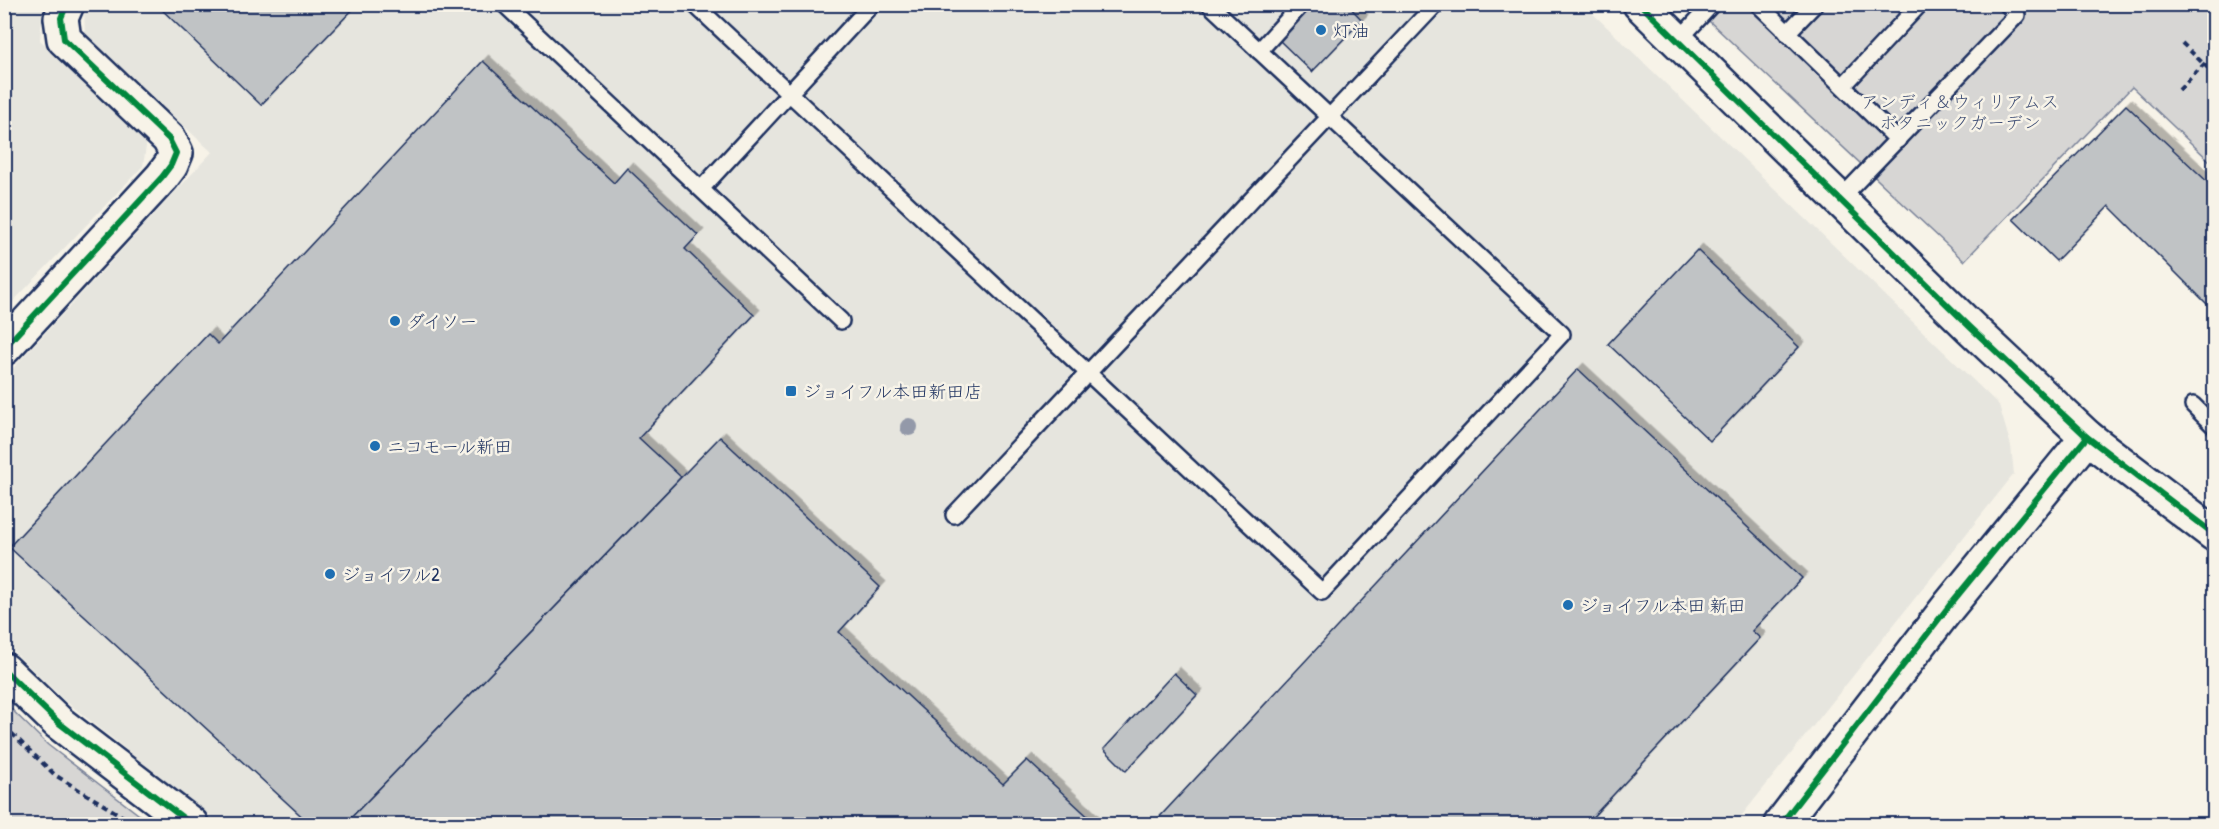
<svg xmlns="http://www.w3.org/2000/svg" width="2219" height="829" viewBox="0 0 2219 829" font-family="'Patrick Hand','Klee One',sans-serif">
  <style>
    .built { fill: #e6e5de }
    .green { fill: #d7d6d4; stroke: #798299; stroke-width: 1.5 }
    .building { fill: #c0c3c5; stroke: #1b2f5e; stroke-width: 1.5; filter: url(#shadow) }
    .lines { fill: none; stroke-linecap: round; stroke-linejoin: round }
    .service-casing { stroke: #1b2f5e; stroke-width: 20 }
    .tertiary-casing { stroke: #1b2f5e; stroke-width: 38 }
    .path { stroke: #1b2f5e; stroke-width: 4; stroke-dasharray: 6 4.5; stroke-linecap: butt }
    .service { stroke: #f7f3e8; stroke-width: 15 }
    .tertiary { stroke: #f7f3e8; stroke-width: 33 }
    .cycleway-casing { stroke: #f7f3e8; stroke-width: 10 }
    .cycleway { stroke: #00873e; stroke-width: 6 }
    .tree { fill: #9399a9 }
    .poi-dot { fill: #1f6fb2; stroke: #f7f3e8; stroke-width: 2 }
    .labels { text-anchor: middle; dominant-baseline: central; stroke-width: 5; stroke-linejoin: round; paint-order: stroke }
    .poi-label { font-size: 18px; fill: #1b2f5e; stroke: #f7f3e8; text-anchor: start }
    .park-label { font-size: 18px; fill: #415076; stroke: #f7f3e8 }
  </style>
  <defs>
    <filter id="shadow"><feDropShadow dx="5.5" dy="-5.5" stdDeviation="0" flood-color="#0004"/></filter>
  </defs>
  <rect width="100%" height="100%" fill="#f7f3e8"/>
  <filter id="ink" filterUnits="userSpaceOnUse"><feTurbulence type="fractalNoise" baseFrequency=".0167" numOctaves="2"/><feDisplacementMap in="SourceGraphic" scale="12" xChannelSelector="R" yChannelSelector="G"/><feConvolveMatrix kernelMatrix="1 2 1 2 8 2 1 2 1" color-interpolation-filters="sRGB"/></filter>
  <g filter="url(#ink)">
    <g class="built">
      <path d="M1239 4 1246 10 1251 4H1583L1999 405 2011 446 2014 474 1735 824H220L64 700 5 643 4 378 212 152 85 35 84 8 88 5Z"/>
      <path d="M5 5H43L40 40 147 140 143 166 5 310Z"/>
    </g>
    <g class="green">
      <path d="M1692 5H2214V165L2132 87 1964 261Z"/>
      <path d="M5 703 48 745 151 824H5Z"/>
    </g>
    <g class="building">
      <path d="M156 4H356L357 5 261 105Z"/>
      <path d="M1313 4H1347L1362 20 1312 72 1279 40Z"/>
      <path d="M483 61 614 183 627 168 698 235 685 249 754 315 639 438 681 477 345 824H310L9 547 208 334 218 344Z"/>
      <path d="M2126 105 2214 188V311L2109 206 2056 261 2013 219Z"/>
      <path d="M1697 250 1799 347 1710 441 1608 344Z"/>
      <path d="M1578 369 1802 578 1752 631 1760 638 1586 824H1153Z"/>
      <path d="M720 437 880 587 839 632 1003 784 1027 760 1096 824H345Z"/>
      <path d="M1174 673 1197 695 1126 771 1104 749Z"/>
    </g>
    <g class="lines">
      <defs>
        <g id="service">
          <path d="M504 4 841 321"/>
          <path d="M694 4 1322 592 1562 334 1209 4"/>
          <path d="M1758 4 1898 140"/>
          <path d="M1787 33 1815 4"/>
          <path d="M1678 41 1712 4"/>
          <path d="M1259 51 1302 4"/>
          <path d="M1843 86 1920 4"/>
          <path d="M701 189 872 4"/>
          <path d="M1840 199 2017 15 2007 4"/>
          <path d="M2193 405 2214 426"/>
          <path d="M954 515 1436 4"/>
        </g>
        <g id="tertiary">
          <path d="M1640 4 1970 327 2087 437 2214 534"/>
          <path d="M4 348 162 177 171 165 176 153 169 139 64 39 61 18 67 4"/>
          <path d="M4 670 59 723 191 824"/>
          <path d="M1781 824 1949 606 2087 437"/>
        </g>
      </defs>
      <use href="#service" class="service-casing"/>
      <use href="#tertiary" class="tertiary-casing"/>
      <g class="path">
        <path d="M2182 43 2214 74"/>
        <path d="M2179 90 2214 54"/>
        <path d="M4 726 55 775 125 818"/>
      </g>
      <use href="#service" class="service"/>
      <use href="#tertiary" class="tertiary"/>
      <defs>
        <g id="cycleway">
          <path d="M1640 4 1970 327 2087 437 2214 534"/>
          <path d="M4 348 162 177 171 165 176 153 169 139 64 39 61 18 67 4"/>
          <path d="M4 670 59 723 191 824"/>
          <path d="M1781 824 1949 606 2087 437"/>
        </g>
      </defs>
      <use href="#cycleway" class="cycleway-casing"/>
      <use href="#cycleway" class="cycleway"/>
    </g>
    <circle class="tree" cx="909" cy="427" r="9"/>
  </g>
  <g class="poi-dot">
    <circle cx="1321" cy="30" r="6"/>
    <circle cx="395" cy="321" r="6"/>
    <rect x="785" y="385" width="12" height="12" rx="3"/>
    <circle cx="375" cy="446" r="6"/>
    <circle cx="330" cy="574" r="6"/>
    <circle cx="1568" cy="605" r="6"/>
  </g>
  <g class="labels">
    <g class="poi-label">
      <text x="1333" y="30">灯油</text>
      <text x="407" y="321">ダイソー</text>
      <text x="803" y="391">ジョイフル本田新田店</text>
      <text x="387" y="446">ニコモール新田</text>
      <text x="342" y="574">ジョイフル2</text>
      <text x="1580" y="605">ジョイフル本田 新田</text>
    </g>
    <g class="park-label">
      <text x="1960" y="101">アンディ＆ウィリアムス<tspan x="1960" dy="21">ボタニックガーデン</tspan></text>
    </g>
  </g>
  <rect width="2219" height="829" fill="none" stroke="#f7f3e8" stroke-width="24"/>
  <rect x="12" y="12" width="2195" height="805" fill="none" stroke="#1b2f5e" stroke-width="2" filter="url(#ink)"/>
</svg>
